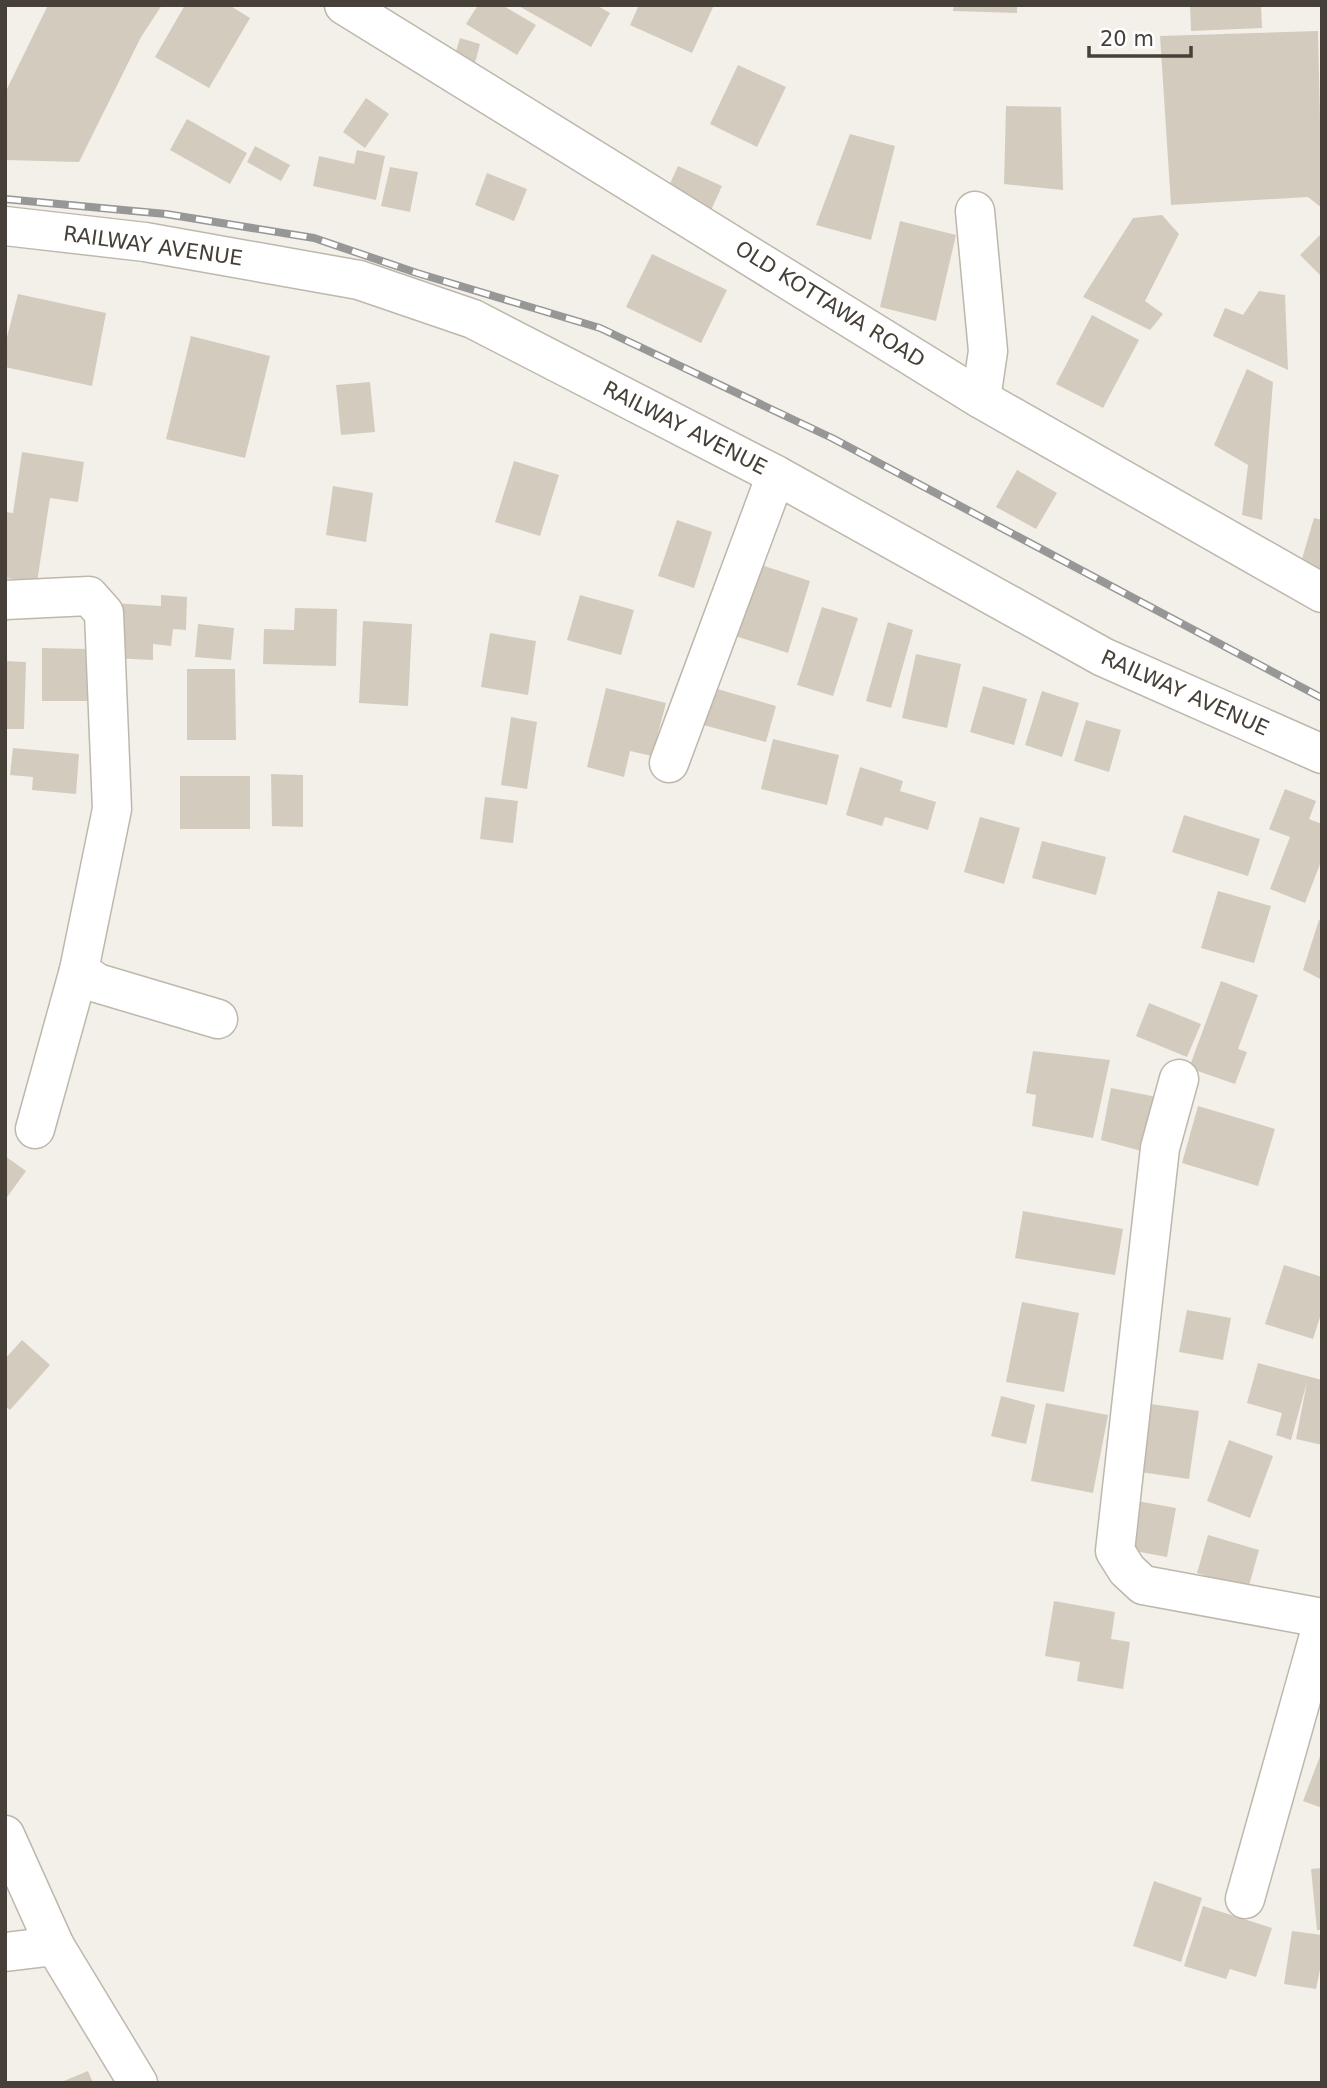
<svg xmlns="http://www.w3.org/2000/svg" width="1327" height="2088" viewBox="0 0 1327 2088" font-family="'DejaVu Sans',sans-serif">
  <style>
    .building { fill: #d4cbbf }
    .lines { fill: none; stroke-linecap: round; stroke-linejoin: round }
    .minor-casing { stroke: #beb7ac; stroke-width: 41 }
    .minor { stroke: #fff; stroke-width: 38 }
    .rail-casing { stroke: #979797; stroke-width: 8 }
    .rail { stroke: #fff; stroke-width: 5; stroke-dasharray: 16; stroke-linecap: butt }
    .labels { text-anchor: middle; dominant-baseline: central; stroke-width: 7; stroke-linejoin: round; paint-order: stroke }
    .street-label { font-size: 21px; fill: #464038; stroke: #fff }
  </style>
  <rect width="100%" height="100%" fill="#f3f0e9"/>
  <g class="building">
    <path d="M48 5H162L141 37 79 162 5 160V93Z"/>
    <path d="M185 5H229L250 18 209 88 155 57Z"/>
    <path d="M478 5H502L536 25 517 55 466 24Z"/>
    <path d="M517 5H596L610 13 591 47Z"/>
    <path d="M639 5H714L692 53 630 25Z"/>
    <path d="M954 5H1017V13L953 11Z"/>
    <path d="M1190 5H1261L1262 28 1191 31Z"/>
    <path d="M1318 31 1322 208 1308 197 1171 205 1160 36Z"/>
    <path d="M460 38 480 44 472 74 451 68Z"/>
    <path d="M738 65 786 87 757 147 710 124Z"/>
    <path d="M366 98 389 114 365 148 343 132Z"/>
    <path d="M1006 106 1061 107 1063 190 1004 184Z"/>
    <path d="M187 119 247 153 230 184 170 150Z"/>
    <path d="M850 134 895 146 871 240 816 225Z"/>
    <path d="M255 146 290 165 281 181 247 162Z"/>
    <path d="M357 150 385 156 376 200 313 186 319 156 354 164Z"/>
    <path d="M678 166 722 186 708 217 664 197Z"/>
    <path d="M390 167 418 172 410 212 381 206Z"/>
    <path d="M487 173 527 189 514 221 475 205Z"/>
    <path d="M1162 215 1179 234 1145 301 1163 314 1150 330 1083 297 1133 218Z"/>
    <path d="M900 221 956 235 936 321 880 307Z"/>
    <path d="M1322 233V277L1300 255Z"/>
    <path d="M652 254 727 290 701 343 626 307Z"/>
    <path d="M1259 291 1285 295 1288 370 1213 336 1225 308 1243 315Z"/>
    <path d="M18 294 106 313 92 386 5 367V345Z"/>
    <path d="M1092 315 1139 340 1103 408 1056 384Z"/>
    <path d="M191 336 270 356 245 458 166 439Z"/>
    <path d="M1247 369 1273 382 1262 520 1242 515 1248 465 1214 445Z"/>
    <path d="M370 382 375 432 341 435 336 385Z"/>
    <path d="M22 452 84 462 78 502 50 498 37 582 5 578V512L13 513Z"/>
    <path d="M514 461 559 475 540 536 495 522Z"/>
    <path d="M1017 470 1057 493 1036 529 996 507Z"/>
    <path d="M333 486 373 493 366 542 326 535Z"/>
    <path d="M1314 518 1322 520V583L1297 576Z"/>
    <path d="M677 520 712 532 694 588 658 576Z"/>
    <path d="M746 560 810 581 788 653 723 632Z"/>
    <path d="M161 595 187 597 186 630 173 629 171 646 153 644V660L111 658 113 603 161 606Z"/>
    <path d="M580 595 634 610 621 655 567 640Z"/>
    <path d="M822 607 858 618 833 696 797 685Z"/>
    <path d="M295 608 337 609 336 666 263 664 264 629 294 630Z"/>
    <path d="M363 621 412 624 408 706 359 703Z"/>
    <path d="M888 622 913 630 891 708 866 701Z"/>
    <path d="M198 624 234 628 231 660 195 657Z"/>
    <path d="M490 633 536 641 528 695 481 687Z"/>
    <path d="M42 648 87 649V701H42Z"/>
    <path d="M916 654 961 664 947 728 902 718Z"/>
    <path d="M5 661 26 662 24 729H5Z"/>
    <path d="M187 669H235L236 740H187Z"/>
    <path d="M707 686 776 706 766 742 696 723Z"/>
    <path d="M983 686 1027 699 1014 745 970 732Z"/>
    <path d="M606 688 666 703 652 756 630 751 624 777 587 767Z"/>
    <path d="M1042 691 1079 703 1062 757 1025 745Z"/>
    <path d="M511 717 537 722 527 789 501 785Z"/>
    <path d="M1086 720 1121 730 1109 772 1074 761Z"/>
    <path d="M773 739 839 755 827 805 761 789Z"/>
    <path d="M13 748 79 754 76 794 32 790 33 777 10 775Z"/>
    <path d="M860 767 903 781 900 791 936 802 928 830 885 817 882 826 846 815Z"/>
    <path d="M271 774 303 775V827L272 826Z"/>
    <rect x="180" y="776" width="70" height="53"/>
    <path d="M1285 789 1316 801 1309 819 1322 824V859L1305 903 1270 889 1290 837 1269 829Z"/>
    <path d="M485 797 518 801 513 843 480 839Z"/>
    <path d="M1184 815 1260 839 1248 876 1172 852Z"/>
    <path d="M980 817 1020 828 1004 884 964 872Z"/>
    <path d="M1042 841 1106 857 1096 895 1032 878Z"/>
    <path d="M1218 891 1271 906 1254 963 1201 948Z"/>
    <path d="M1319 920 1322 921V980L1303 970Z"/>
    <path d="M1221 981 1258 995 1238 1049 1247 1052 1235 1084 1189 1068Z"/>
    <path d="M1149 1003 1201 1024 1187 1057 1136 1036Z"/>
    <path d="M1033 1051 1110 1060 1093 1138 1032 1126 1036 1095 1026 1093Z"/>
    <path d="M1111 1088 1157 1097 1145 1152 1101 1140Z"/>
    <path d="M1198 1106 1275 1129 1258 1186 1182 1163Z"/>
    <path d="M5 1156 26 1171 5 1200Z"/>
    <path d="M1023 1211 1123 1229 1115 1275 1015 1258Z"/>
    <path d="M1284 1265 1322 1277V1311L1313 1339 1265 1324Z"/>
    <path d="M1022 1302 1079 1313 1064 1392 1006 1382Z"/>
    <path d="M1187 1310 1231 1318 1223 1360 1179 1352Z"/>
    <path d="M22 1340 50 1365 10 1410 5 1406V1359Z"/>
    <path d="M1258 1363 1322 1380V1445L1296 1439 1307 1382 1291 1440 1276 1435 1282 1413 1247 1403Z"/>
    <path d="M1001 1396 1035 1405 1026 1444 991 1436Z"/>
    <path d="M1046 1403 1108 1415 1093 1493 1031 1481Z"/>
    <path d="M1144 1403 1199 1411 1189 1479 1133 1471Z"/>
    <path d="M1229 1440 1273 1456 1250 1518 1207 1501Z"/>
    <path d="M1132 1500 1176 1508 1167 1557 1124 1549Z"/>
    <path d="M1208 1535 1259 1550 1248 1589 1197 1573Z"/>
    <path d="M1054 1601 1115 1612 1111 1639 1130 1642 1123 1689 1077 1681 1080 1662 1045 1656Z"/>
    <path d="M1322 1751V1808L1303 1801Z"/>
    <path d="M1322 1868V1930H1317L1311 1869Z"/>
    <path d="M1154 1881 1202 1898 1181 1962 1133 1946Z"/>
    <path d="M1203 1906 1272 1928 1256 1977 1230 1969 1226 1979 1184 1966Z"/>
    <path d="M1292 1931 1322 1935V1960L1316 1989 1284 1984Z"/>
    <path d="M88 2071 93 2083H59Z"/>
  </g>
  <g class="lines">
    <defs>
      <g id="minor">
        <path d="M344 5 981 399 1322 593"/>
        <path d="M975 211 988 351 981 399"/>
        <path d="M5 226 145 242 359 280 473 319 776 475 1103 657 1322 754"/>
        <path d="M5 600 89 596 104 613 112 809 79 970 35 1129"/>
        <path d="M669 763 776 475"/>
        <path d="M79 970 97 983 218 1019"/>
        <path d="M1179 1079 1160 1148 1115 1551 1127 1570 1143 1585 1322 1618"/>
        <path d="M5 1835 55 1946 138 2083"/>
        <path d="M1245 1899 1322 1625"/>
        <path d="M5 1952 55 1946"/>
      </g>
    </defs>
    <use href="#minor" class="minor-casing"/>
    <use href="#minor" class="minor"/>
    <defs>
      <path id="rail" d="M5 199 166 214 314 238 417 273 600 328 832 438 1322 698"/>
    </defs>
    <use href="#rail" class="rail-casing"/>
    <use href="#rail" class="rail"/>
  </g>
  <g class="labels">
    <g class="street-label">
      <text transform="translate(153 246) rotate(8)">RAILWAY AVENUE</text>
      <text transform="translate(830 304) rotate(32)">OLD KOTTAWA ROAD</text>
      <text transform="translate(685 428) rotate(27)">RAILWAY AVENUE</text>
      <text transform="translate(1185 693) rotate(24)">RAILWAY AVENUE</text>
    </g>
  </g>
  <rect width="1327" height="2088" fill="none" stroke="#464038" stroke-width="14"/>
  <path d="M1089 46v10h102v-10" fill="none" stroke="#464038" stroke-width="3.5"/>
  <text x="1100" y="46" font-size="21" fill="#464038" stroke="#ffffff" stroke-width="5" paint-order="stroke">20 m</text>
</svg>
